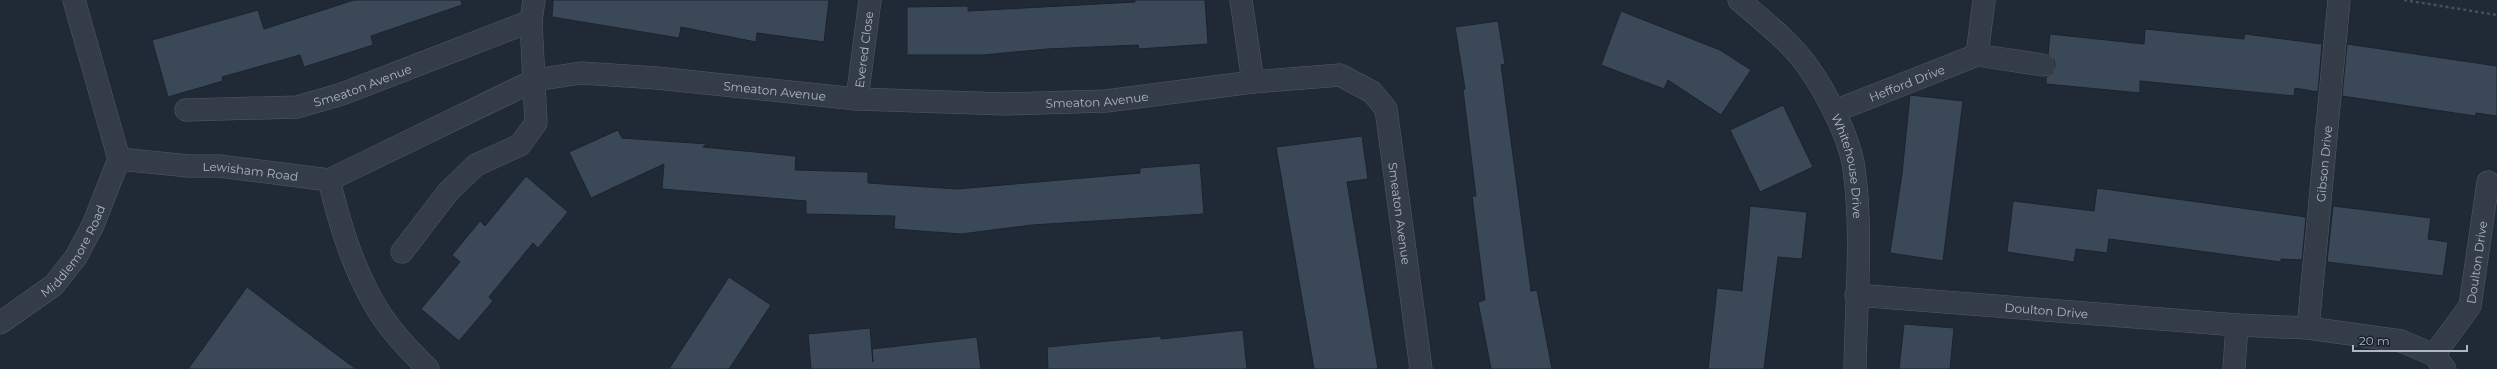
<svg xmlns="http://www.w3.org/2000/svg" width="2497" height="369" viewBox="0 0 2497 369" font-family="Montserrat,sans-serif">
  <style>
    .building { fill: #3b4857; stroke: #1b232e }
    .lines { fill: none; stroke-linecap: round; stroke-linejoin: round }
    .minor-casing { stroke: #515965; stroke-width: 23 }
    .tertiary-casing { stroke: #515965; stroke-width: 23 }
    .path { stroke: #3f5355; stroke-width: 2.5; stroke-dasharray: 3 3; stroke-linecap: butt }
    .minor { stroke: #333c47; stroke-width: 22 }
    .tertiary { stroke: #333c47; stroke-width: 22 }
    .labels { text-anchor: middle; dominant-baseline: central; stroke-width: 3; stroke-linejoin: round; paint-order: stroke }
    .street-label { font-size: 12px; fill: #adb6c4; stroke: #19212c }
  </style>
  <rect width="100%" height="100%" fill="#202a37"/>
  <g class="building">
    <path d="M354 0H461L462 5 371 36 373 45 304 67 300 55 222 77 223 81 168 97 152 40 258 10 264 29Z"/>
    <path d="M553 0H829L824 42 757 33 756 42 681 27 679 38 552 17Z"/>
    <path d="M1135 0H1205L1208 44 1139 49 1138 45 1047 49 983 55H907V7L968 6V11L1135 2Z"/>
    <path d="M1621 11 1720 50 1751 70 1721 115 1668 80 1664 89 1601 65Z"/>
    <path d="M1498 21 1505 64 1501 65 1531 291 1537 290 1552 369H1491L1478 302 1485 300 1472 196H1476L1463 90 1465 89 1455 27Z"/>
    <path d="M2145 29 2244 39 2245 34 2322 44 2318 92 2295 88 2294 96 2140 81V93L2046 84V77L2052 73 2055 66 2054 60 2048 54 2050 34 2144 44Z"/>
    <path d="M2347 44 2497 66V116L2476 113 2475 116 2342 96Z"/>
    <path d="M1910 95 1963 101 1943 261 1890 253 1902 174Z"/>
    <path d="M1783 105 1813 167 1760 192 1730 130Z"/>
    <path d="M618 130 622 138 707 144 703 147 796 156 795 170 868 172V183L957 189 1140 173V168L1200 163 1204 214 1032 225 961 234 894 229 895 216 806 214V201L662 189 664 164 591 198 569 152Z"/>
    <path d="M1362 136 1368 179 1347 182 1378 369H1314L1276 147Z"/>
    <path d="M526 176 568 212 538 248 533 243 489 297 493 301 459 341 421 309 460 262 452 255 480 221 485 226Z"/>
    <path d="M2097 188 2306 217 2302 260 2281 259V262L2109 239 2107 253 2076 249 2074 262 2007 252 2013 201 2094 211Z"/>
    <path d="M1750 206 1807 212 1802 259 1778 257 1764 369H1708L1717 288 1742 291Z"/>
    <path d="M2333 206 2431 218 2428 239 2448 242 2443 276 2327 262Z"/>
    <path d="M729 277 771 305 729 369H669Z"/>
    <path d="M247 287 297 325 356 369H188Z"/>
    <path d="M1904 324 1954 328 1950 369H1899Z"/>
    <path d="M870 328 873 362 872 349 977 337 981 369H811L808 334Z"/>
    <path d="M1243 330 1247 369H1048L1047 347 1161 336V339Z"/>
  </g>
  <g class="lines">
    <defs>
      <g id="minor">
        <path d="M1241 0 1253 82"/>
        <path id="s1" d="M1739 0C1763 21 1790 41 1808 67 1826 92 1850 138 1854 169 1863 232 1856 304 1855 369"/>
        <path d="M1977 55 1984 0"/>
        <path id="s2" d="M857 99 870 0"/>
        <path id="s3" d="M186 110 297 107 342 94 531 21"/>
        <path id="s4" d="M1835 111 1977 55 2043 65"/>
        <path id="s5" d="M119 159 189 166H219L329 180C339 221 351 262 372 300 386 326 407 348 428 369"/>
        <path id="s6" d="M329 180 535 80 581 73 657 78 857 99 1005 104 1106 101 1253 82 1340 75 1372 92 1386 109 1421 369"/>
        <path d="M402 252 448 192 476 165 520 145 536 123 531 21 534 0"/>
        <path id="s7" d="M1856 295 2237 325 2308 328 2401 341 2434 355 2445 369"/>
        <path id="s8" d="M2308 328 2339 0"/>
        <path id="s9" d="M2434 355 2470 306 2488 182"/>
        <path d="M2234 369 2237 325"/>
      </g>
      <g id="tertiary">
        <path id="s10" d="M0 323 54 285 76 257 93 225 119 159 74 0"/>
      </g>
    </defs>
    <use href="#minor" class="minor-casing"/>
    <use href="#tertiary" class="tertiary-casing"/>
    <path class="path" d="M2404 0 2497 15"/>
    <use href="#minor" class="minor"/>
    <use href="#tertiary" class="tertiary"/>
  </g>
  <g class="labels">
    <g class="street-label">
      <text stroke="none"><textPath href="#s2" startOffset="50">Evered Close</textPath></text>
      <text stroke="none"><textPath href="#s4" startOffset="77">Hefford Drive</textPath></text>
      <text stroke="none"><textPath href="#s3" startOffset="180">Smeaton Avenue</textPath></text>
      <text stroke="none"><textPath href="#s6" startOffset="470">Smeaton Avenue</textPath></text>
      <text stroke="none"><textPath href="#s6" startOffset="793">Smeaton Avenue</textPath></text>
      <text stroke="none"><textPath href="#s8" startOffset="165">Gibson Drive</textPath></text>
      <text stroke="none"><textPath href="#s1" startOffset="205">Whitehouse Drive</textPath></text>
      <text stroke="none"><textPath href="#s5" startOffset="132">Lewisham Road</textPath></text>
      <text stroke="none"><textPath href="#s6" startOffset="1201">Smeaton Avenue</textPath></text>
      <text stroke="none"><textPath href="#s10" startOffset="105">Middlemore Road</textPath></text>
      <text stroke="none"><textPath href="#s9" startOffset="105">Doulton Drive</textPath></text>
      <text stroke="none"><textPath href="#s7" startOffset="191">Doulton Drive</textPath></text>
    </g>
  </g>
  <path d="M2353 345v6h114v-6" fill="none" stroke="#adb6c4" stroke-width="2"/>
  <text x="2359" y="345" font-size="12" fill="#adb6c4" stroke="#19212c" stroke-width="3" paint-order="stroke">20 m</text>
</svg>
